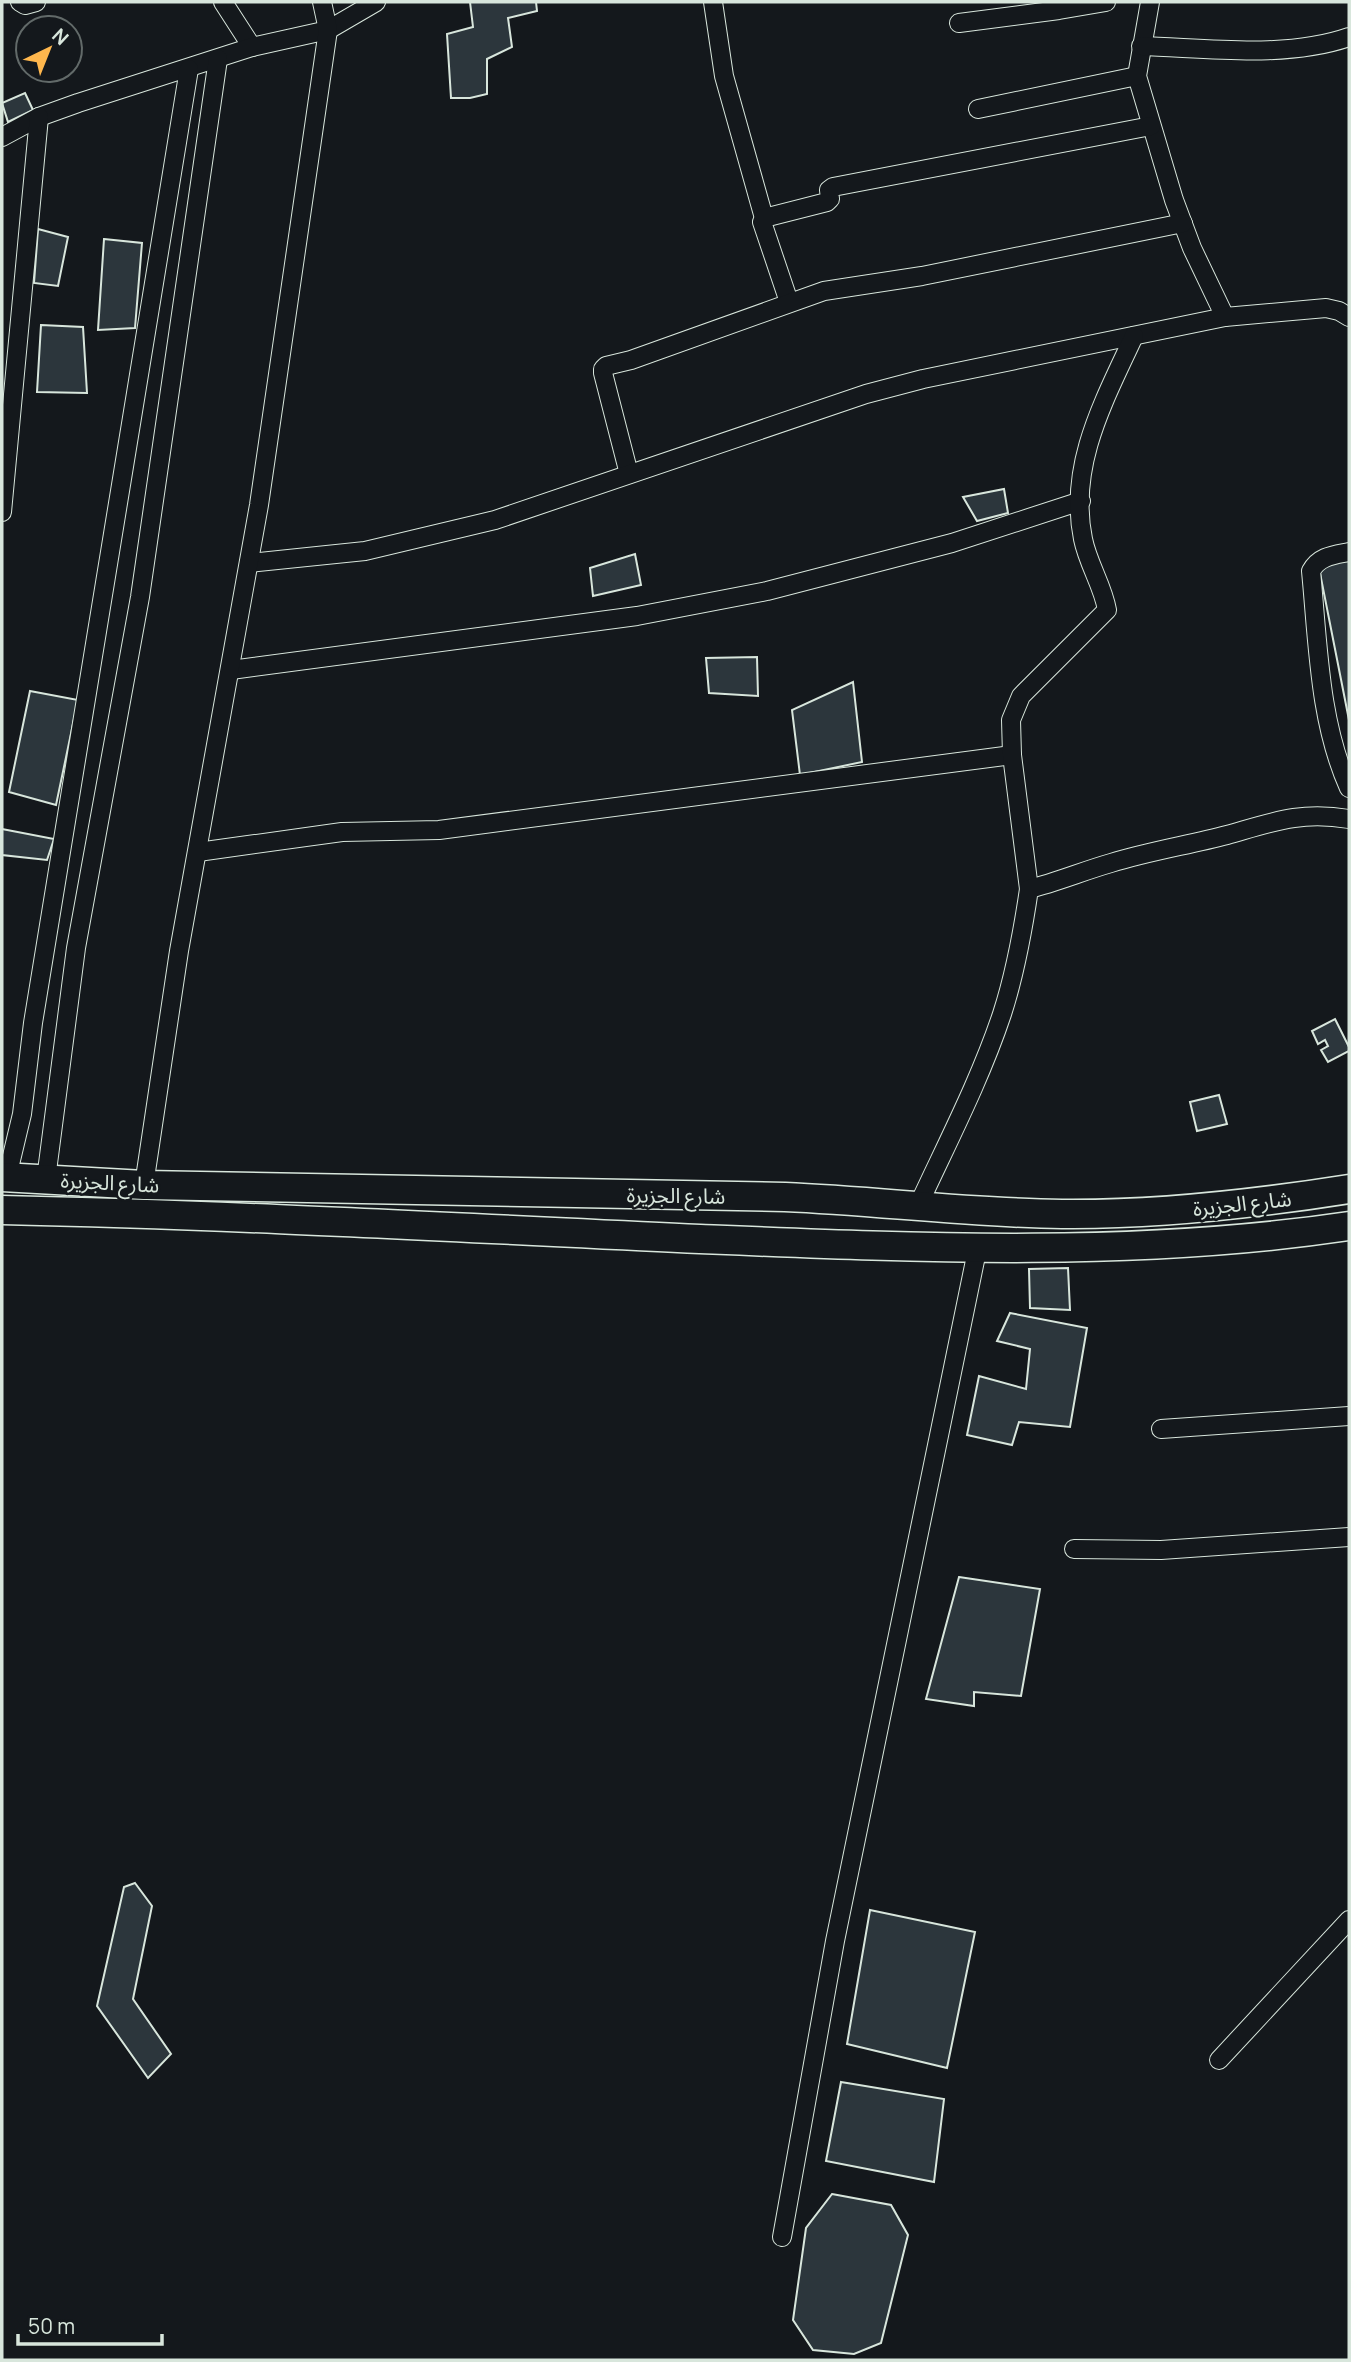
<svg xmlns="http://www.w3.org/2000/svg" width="1351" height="2362" viewBox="0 0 1351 2362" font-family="Manrope,'Noto Sans Arabic',sans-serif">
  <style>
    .building { fill: #2c363c; stroke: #d8e6dc; stroke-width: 2 }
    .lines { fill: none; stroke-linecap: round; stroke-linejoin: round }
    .minor-casing { stroke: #d8e6dc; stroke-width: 20 }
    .primary-casing { stroke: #d8e6dc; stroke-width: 31 }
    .minor { stroke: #14181c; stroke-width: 18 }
    .primary { stroke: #14181c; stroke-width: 28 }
    .labels { text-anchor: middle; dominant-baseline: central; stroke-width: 5; stroke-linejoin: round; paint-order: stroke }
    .street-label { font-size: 21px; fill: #d8e6dc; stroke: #14181c }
  </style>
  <rect width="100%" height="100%" fill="#14181c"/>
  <g class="building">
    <path d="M470 2H536L537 11 508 18 512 47 487 59V94L470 98H451L447 34 473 27Z"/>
    <path d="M25 93 33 110 8 122 2 103Z"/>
    <path d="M38 229 68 237 58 286 34 283Z"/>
    <path d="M104 239 142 243 135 328 98 330Z"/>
    <path d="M41 325 83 327 87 393 37 392Z"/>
    <path d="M1004 489 1008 513 977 521 963 497Z"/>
    <path d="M635 554 641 585 593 596 590 568Z"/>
    <path d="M1349 558V720L1319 568Z"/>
    <path d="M757 657 758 696 709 693 706 658Z"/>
    <path d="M853 682 862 762 800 775 792 710Z"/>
    <path d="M30 691 78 700 56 805 9 792Z"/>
    <path d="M2 829 54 839 47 860 2 855Z"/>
    <path d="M1335 1019 1349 1047V1051L1328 1062 1321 1050 1328 1046 1325 1040 1318 1044 1312 1031Z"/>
    <path d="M1219 1095 1227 1124 1197 1131 1190 1102Z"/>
    <path d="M1068 1268 1070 1310 1030 1308 1029 1269Z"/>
    <path d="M1010 1313 1087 1328 1070 1427 1019 1422 1012 1445 967 1435 979 1376 1026 1389 1030 1349 997 1341Z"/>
    <path d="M959 1577 1040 1589 1021 1696 974 1692V1706L926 1699Z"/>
    <path d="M135 1883 152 1906 133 1999 171 2054 148 2078 97 2006 124 1887Z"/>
    <path d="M870 1910 975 1932 947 2068 847 2044Z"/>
    <path d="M841 2082 944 2099 934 2182 826 2161Z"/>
    <path d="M832 2194 891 2205 908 2235 881 2343 854 2354 813 2350 793 2320 806 2228Z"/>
  </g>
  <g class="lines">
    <defs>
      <g id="minor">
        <path d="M20 2 25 5 36 2"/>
        <path d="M223 2 252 47"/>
        <path d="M713 2 724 76 764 218"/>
        <path d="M1150 2 1137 76 1174 200 1192 248 1225 317"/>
        <path d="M959 23 1059 10 1106 2"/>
        <path d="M1141 46C1207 48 1286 59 1349 37"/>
        <path d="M978 109 1137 76"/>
        <path d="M2 137 39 117 78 103 252 47 328 30 376 2"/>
        <path d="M789 302 762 222 764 218 827 202 830 199 829 190 833 187 1151 126"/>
        <path d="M629 474 603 373V369L606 366 631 360 824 291 922 276 1183 223"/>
        <path d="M2 512 39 117"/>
        <path d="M1349 552C1334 555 1319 556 1311 571 1318 643 1319 722 1349 788"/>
        <path d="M249 563 365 551 495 520 866 394 923 379 1225 317 1326 308 1339 311 1349 317"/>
        <path d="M231 670 637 616 767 591 952 543 1081 501"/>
        <path d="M198 852 342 832 439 830 1012 755"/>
        <path d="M1029 889 1012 755 1011 720 1021 696 1107 610C1103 586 1088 564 1083 539 1068 465 1104 401 1134 336"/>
        <path d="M7 1177 22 1114 33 1023 189 69"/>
        <path d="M46 1179 76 948 140 597 218 59"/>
        <path d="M144 1185 179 951 259 505 328 30 322 2"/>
        <path d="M918 1206C947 1143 980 1080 1002 1014 1015 974 1023 930 1029 889 1057 882 1083 871 1111 863 1150 851 1189 845 1227 835 1273 822 1300 811 1349 819"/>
        <path d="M1161 1429 1349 1416"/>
        <path d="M1074 1549 1161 1550 1349 1537"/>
        <path d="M1219 2060 1349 1920"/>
        <path d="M782 2237 835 1941 978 1246"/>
      </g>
      <g id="primary">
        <path d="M2 1177 144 1185 785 1197C878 1201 969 1213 1062 1214 1159 1215 1254 1204 1349 1189"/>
        <path d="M2 1210C234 1215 467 1228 700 1239 916 1248 1135 1258 1349 1226"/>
      </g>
    </defs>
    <use href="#minor" class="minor-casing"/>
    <use href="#primary" class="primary-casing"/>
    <use href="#minor" class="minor"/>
    <use href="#primary" class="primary"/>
  </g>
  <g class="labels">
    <g class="street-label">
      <text transform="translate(110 1182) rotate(3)">شارع الجزيرة</text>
      <text transform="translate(676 1195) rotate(1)">شارع الجزيرة</text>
      <text transform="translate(1242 1203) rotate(-6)">شارع الجزيرة</text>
    </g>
  </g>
  <rect width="1351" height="2362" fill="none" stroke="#d8e6dc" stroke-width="7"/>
  <g transform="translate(49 49) rotate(43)"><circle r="33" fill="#14181c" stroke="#626a69" stroke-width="2"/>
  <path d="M0-5L12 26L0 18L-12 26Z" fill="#ffb74d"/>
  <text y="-10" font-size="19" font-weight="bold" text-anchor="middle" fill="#d8e6dc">N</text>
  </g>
  <path d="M18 2334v10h144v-10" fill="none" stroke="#d8e6dc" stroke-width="3.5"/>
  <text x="28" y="2334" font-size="21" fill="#d8e6dc" stroke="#14181c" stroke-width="5" paint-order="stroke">50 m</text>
</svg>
